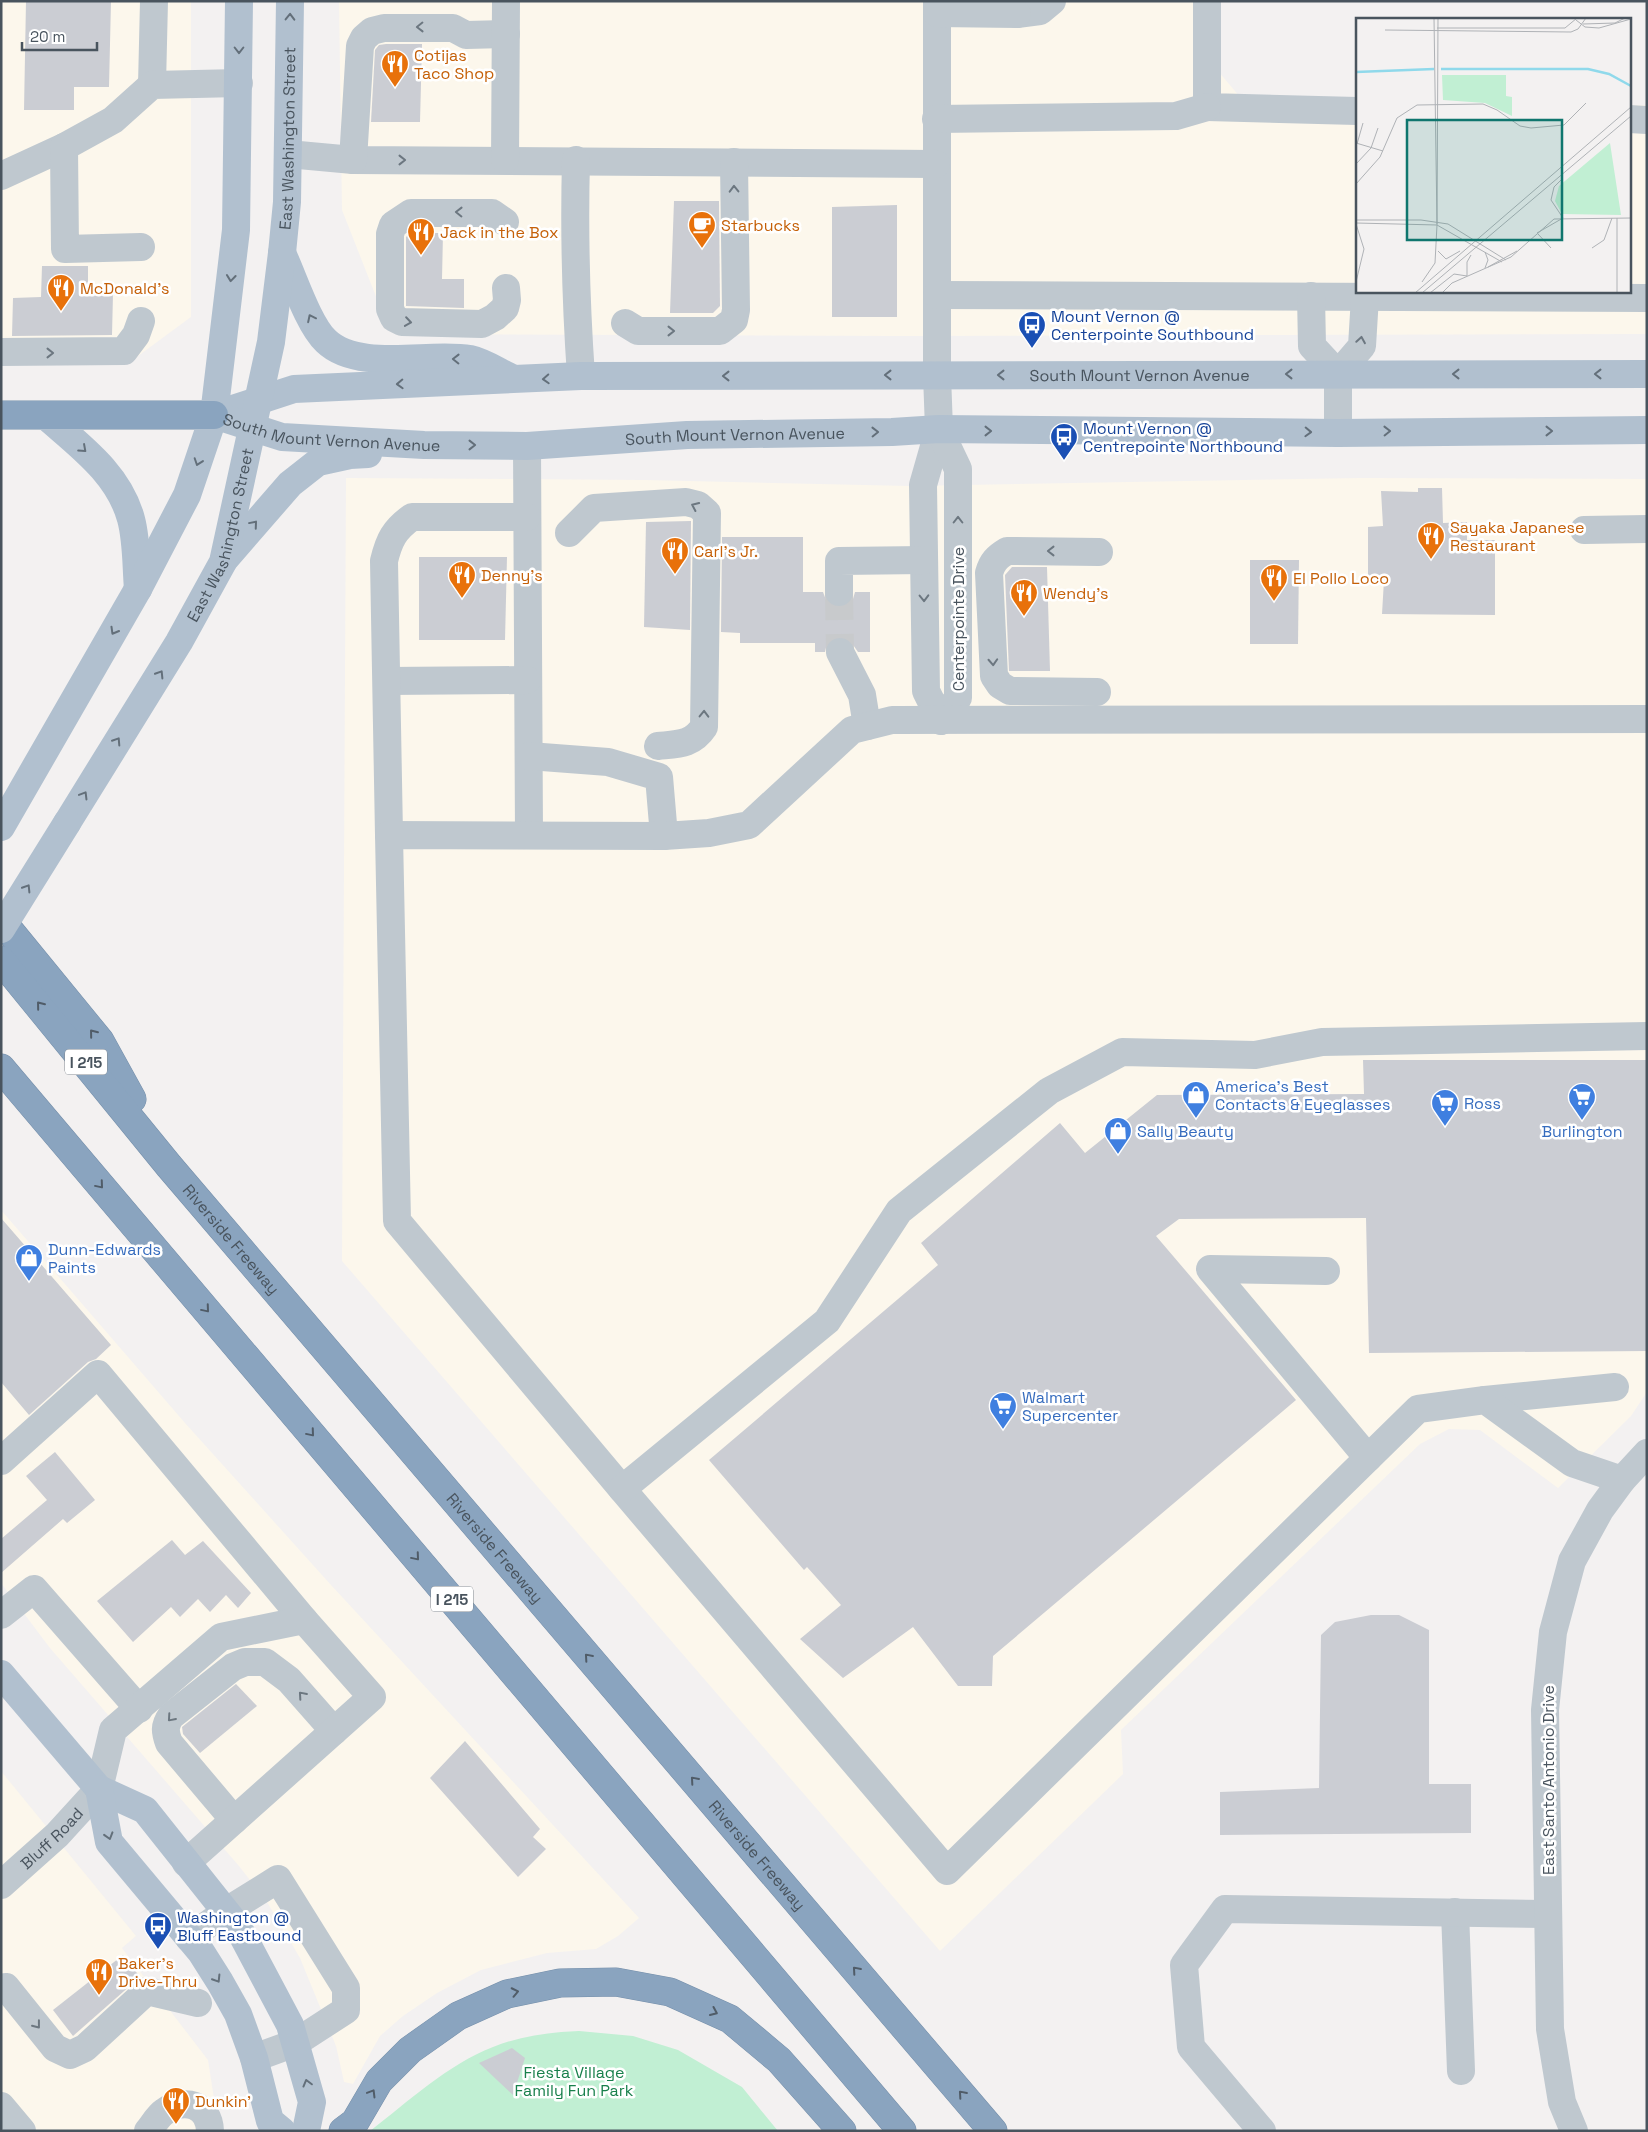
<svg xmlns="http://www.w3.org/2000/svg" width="1648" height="2132" viewBox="0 0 1648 2132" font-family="'Space Grotesk',sans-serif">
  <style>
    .commercial { fill: #fcf7ec }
    .green { fill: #c1efd3 }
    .building { fill: #cbcdd3 }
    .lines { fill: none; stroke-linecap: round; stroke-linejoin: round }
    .minor-tunnel { stroke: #c8cacc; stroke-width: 28; stroke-dasharray: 28 14; stroke-linecap: butt }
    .highway-casing { stroke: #758faa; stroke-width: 29 }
    .minor { stroke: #bfc8cf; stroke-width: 28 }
    .major { stroke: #b1c0cf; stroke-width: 28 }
    .highway { stroke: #8aa4bf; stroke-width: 28 }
    .major-bridge { stroke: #b1c0cf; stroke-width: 28 }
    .oneway { stroke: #636f7a }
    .oneway2 { stroke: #6c7780 }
    .oneway3 { stroke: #505c68 }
    .labels { text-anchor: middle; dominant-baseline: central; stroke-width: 5; stroke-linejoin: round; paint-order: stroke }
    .shield { fill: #fff; stroke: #80878e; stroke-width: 1 }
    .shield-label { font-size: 15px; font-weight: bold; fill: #49545e }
    .food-label { font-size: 16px; fill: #c56008; stroke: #fff; text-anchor: start }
    .street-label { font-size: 16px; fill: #49545e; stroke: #fff }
    .transit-label { font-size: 16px; fill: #164399; stroke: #fff; text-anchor: start }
    .shop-label { font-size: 16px; fill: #366cbe; stroke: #fff; text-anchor: start }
    .park-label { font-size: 16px; fill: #19804c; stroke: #fff }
    .inset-river { fill: none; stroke: #8fd9eb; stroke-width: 2.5 }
    .inset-road { fill: none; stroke: #afb2b6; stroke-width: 1 }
    .view { fill: #0f766e; fill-opacity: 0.15; stroke: #0f766e; stroke-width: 2.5 }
    .inset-edge { fill: none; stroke: #49545e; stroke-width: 2.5 }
  </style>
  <rect width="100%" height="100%" fill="#f3f1f1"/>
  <g class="commercial">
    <path d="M1 1H191V317L130 362 1 360Z"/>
    <path d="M339 1H1217L1218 71 1240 97 1357 99V291H1629V105H1647V334L900 336 406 334 388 327 342 210Z"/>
    <path d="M346 478 645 480 910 486 1361 478 1647 479V1392L1631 1416 1558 1488 1480 1430 1449 1429 1420 1444 1121 1730 1123 1774 940 1951 342 1261Z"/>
    <path d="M1 1210 185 1423 331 1585 639 1918 618 1936 596 1949 547 1953 481 1970 437 1993 403 2016 380 2036 353 2084 344 2082 336 2046 300 1958 267 1902 239 1866 50 1648 1 1583Z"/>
    <path d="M1 1771 136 1936 122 1948 208 2060 219 2131H1Z"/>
  </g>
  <path class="green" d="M579 2031 633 2036 678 2050 742 2087 778 2131H370C409 2101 447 2065 493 2047 520 2036 550 2032 579 2031Z"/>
  <g class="building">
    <path d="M26 1H111L109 87H74V110H24Z"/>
    <path d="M386 44H422L420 122H371L375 50 379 45Z"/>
    <path d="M674 201H719L720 306 713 313H670Z"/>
    <path d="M897 205V317H832V207Z"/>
    <path d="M410 233H443L442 279H464V308L406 306V237Z"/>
    <path d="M42 266H88V294H113L112 335 12 336 13 298 41 297Z"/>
    <path d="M1418 488H1442L1443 523 1467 522V540H1495V615L1382 614 1384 580 1368 581V527L1383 526 1381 491 1418 492Z"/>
    <path d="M691 521 690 630 644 627 646 522Z"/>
    <path d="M722 537H803V592H823L826 600 832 606 839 608 847 605 853 599 855 592H870V652H858L849 639 841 636 833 638 827 643 825 652H815V643H740V633L721 632Z"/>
    <path d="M419 557H507L505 640H419Z"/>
    <path d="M1250 560H1299L1298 644H1250Z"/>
    <path d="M1012 567H1047L1050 671H1009L1005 575Z"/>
    <path d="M1363 1060H1647V1351L1369 1353 1366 1218 1179 1219 1156 1236 1296 1400 993 1656 992 1686H958L913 1627 843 1678 800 1639 841 1605 807 1567 804 1570 709 1460 938 1265 921 1243 1060 1123 1085 1153 1157 1095 1364 1094Z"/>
    <path d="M1 1218 111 1345 96 1359 88 1362 29 1415 1 1382Z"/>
    <path d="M55 1452 95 1500 67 1523 63 1519 1 1573V1539L47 1500 26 1476Z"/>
    <path d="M172 1540 185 1555 203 1541 251 1593 238 1608 226 1595 210 1612 198 1599 180 1617 171 1607 133 1642 97 1601Z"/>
    <path d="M1371 1615H1399L1429 1630V1784H1471V1833L1220 1835V1792L1319 1788 1321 1635 1335 1622Z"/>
    <path d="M236 1684 257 1706 200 1753 183 1734 182 1727Z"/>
    <path d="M465 1741 540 1829 533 1837 546 1849 518 1877 430 1778Z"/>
    <path d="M123 1955 140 1977 73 2036 53 2010Z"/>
    <path d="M512 2048 525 2058 513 2095 479 2063Z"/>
  </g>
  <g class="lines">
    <path class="minor-tunnel" d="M839 592 840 652"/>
    <defs>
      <g id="highway">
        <path d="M1 415H214"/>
        <path d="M1 920 100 1041 132 1099"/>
        <path id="s5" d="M1 960 169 1166 993 2131"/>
        <path d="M1 1068 902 2131"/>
        <path d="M343 2131 355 2122 379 2081 410 2050 458 2016 507 1994 560 1983 616 1982 670 1992 730 2019 779 2060 842 2131"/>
      </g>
    </defs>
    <use href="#highway" class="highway-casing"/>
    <g class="minor">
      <path d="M937 1V375L939 429 923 485 926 691 941 721"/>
      <path d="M1017 1V14L1040 11 1052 1"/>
      <path d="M1207 1V107L1357 111"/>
      <path d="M937 13 1017 14"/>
      <path d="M152 85 154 1"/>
      <path d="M936 119 1176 116 1207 107"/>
      <path d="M1629 119 1647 120"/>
      <path d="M288 154 353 160 936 164"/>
      <path d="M353 160 360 46 364 38 372 31 384 28H453L466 35 506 34"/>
      <path d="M505 160 506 1"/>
      <path d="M576 160C574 233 576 304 581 376"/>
      <path d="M1 176 64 147"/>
      <path d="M505 222 492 213H411L393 225 390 234V309L394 318 402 322 482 324 495 317 505 308 507 300 506 288"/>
      <path d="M141 247 65 249 64 147 113 120 152 85 239 83"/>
      <path d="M937 295 1647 298"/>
      <path d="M1311 296 1312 346 1338 374"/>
      <path d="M625 323 638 331H720L734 320 736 310 734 162"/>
      <path d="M1 352 124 351 136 335 141 321"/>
      <path d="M939 429 958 469V698L941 721"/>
      <path d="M1338 433V374L1362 346 1365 297"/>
      <path d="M527 446 529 835"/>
      <path d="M1584 530 1647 529"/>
      <path d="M569 533 594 508 686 502 698 505 707 513 704 727C692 745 678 744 658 746"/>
      <path d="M839 592V561L924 560"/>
      <path d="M840 652 862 695 867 726"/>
      <path d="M387 681 527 680"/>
      <path d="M1097 692 1010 691 1000 685 994 676 989 573C992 562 997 557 1007 551L1099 552"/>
      <path d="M529 756 608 762 659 777 664 836"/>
      <path d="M389 835 384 561C389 540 394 530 412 517H527"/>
      <path d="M1326 1271 1210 1269 1368 1458"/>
      <path d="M1485 1400 1615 1387"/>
      <path d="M1 1461 98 1374 304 1620"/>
      <path d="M1622 1480 1572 1463 1485 1400 1418 1409 947 1871 622 1489 397 1221 389 835 664 836 709 833 749 825 852 730 892 720 1647 719"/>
      <path d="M622 1489 827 1321 899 1211 1049 1091 1122 1052 1255 1055 1322 1042 1647 1036"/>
      <path d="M1 1615 34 1589 139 1709"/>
      <path d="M234 1820 169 1743C165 1732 164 1726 171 1716L233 1667 245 1662H265L289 1680 334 1731"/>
      <path id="s1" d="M1 1885 57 1835 99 1789 113 1730 221 1637 304 1620 372 1697 186 1863"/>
      <path d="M1455 1912 1461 2071"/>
      <path d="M189 1938 225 1912 278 1879 346 1988V2010L295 2043 254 2058"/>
      <path d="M6 1987 55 2048 70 2055 85 2048 147 1991 198 2003"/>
      <path d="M1 2106 22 2131"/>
      <path d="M148 2131C153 2125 158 2116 164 2112 184 2097 209 2104 210 2131"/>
      <path d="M1262 2131 1191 2047 1184 1965 1225 1909 1548 1914"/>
      <path d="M1574 2131 1562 2102 1550 2029 1545 1710 1553 1632 1572 1561 1600 1510 1622 1480 1647 1453"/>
    </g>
    <g class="major">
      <path d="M282 253C293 276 308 324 326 341 358 372 429 352 470 359 484 362 499 372 512 378"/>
      <path id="s2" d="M214 415 294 389 581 376 1647 374"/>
      <path id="s3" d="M214 415 282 437 424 445 527 446 687 435 892 432 939 429 1338 433 1647 430"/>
      <path d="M47 417C80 446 119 474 131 519 137 541 136 566 138 589"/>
      <path d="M224 560 290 484 318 462 350 455 368 454"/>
      <path id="s4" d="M67 823 179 642 223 562 271 342 282 253 287 202 290 1"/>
      <path d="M1 827 138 589 187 495 214 415 236 230 239 1"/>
      <path d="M1 1674 99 1789 145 1810 238 1927 290 2025 312 2102 306 2131"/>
      <path d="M99 1789 109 1842 201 1952 220 1982 238 2014 254 2058 270 2121 282 2131"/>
    </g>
    <use href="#highway" class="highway"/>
    <path class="major-bridge" d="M1 929 67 823"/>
  </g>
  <defs><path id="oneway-chevron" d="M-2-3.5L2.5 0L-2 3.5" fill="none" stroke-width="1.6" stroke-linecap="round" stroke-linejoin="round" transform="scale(1.25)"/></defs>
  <g class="oneway">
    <use href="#oneway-chevron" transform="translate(290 17) rotate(-89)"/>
    <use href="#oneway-chevron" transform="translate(239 50) rotate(90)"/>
    <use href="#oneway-chevron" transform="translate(231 278) rotate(96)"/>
    <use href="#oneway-chevron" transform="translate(311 318) rotate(-116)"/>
    <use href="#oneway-chevron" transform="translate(456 359) rotate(-179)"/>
    <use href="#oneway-chevron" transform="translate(1289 374) rotate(-180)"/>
    <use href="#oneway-chevron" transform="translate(1456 374) rotate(180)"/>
    <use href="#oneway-chevron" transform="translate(1598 374) rotate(180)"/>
    <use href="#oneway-chevron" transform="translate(888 375) rotate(180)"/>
    <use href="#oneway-chevron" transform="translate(1001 375) rotate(180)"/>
    <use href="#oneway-chevron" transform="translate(726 376) rotate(180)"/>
    <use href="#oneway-chevron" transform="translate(546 379) rotate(177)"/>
    <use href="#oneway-chevron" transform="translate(400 384) rotate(178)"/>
    <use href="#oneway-chevron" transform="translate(988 431)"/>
    <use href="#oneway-chevron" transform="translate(1387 431) rotate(-1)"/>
    <use href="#oneway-chevron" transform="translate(1549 431)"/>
    <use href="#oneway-chevron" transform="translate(875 432) rotate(-1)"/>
    <use href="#oneway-chevron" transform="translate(1308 432) rotate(2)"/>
    <use href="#oneway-chevron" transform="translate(472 445)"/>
    <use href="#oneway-chevron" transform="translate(83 449) rotate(42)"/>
    <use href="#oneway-chevron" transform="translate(198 462) rotate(109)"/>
    <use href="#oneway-chevron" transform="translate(254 524) rotate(-50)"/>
    <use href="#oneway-chevron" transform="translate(114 631) rotate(120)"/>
    <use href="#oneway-chevron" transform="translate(160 674) rotate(-58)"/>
    <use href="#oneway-chevron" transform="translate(117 741) rotate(-57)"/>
    <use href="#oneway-chevron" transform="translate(84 795) rotate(-59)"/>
    <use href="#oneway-chevron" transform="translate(27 888) rotate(-58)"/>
    <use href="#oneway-chevron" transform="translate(109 1836) rotate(73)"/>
    <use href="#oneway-chevron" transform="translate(217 1979) rotate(58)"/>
    <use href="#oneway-chevron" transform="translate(307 2083) rotate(-105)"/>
  </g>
  <g class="oneway2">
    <use href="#oneway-chevron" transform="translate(420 27) rotate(179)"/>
    <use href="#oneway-chevron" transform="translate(402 160)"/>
    <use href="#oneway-chevron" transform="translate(734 189) rotate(-91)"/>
    <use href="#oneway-chevron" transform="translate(459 212) rotate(-179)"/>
    <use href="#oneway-chevron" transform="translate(408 322) rotate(8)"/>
    <use href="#oneway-chevron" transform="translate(671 331)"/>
    <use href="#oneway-chevron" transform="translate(1361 340) rotate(-81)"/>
    <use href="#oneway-chevron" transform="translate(50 353)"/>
    <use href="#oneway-chevron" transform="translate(695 506) rotate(-155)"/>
    <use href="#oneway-chevron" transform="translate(958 520) rotate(-90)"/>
    <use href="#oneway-chevron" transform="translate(1051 551) rotate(-180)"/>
    <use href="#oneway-chevron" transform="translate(924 598) rotate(89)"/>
    <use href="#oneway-chevron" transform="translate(993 662) rotate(87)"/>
    <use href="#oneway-chevron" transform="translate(704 714) rotate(-89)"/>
    <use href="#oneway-chevron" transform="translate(302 1695) rotate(-131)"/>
    <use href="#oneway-chevron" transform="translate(171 1718) rotate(131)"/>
    <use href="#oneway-chevron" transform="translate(37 2025) rotate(52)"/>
  </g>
  <g class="oneway3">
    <use href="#oneway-chevron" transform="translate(40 1005) rotate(-129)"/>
    <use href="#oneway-chevron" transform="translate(93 1033) rotate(-129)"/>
    <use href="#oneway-chevron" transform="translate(100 1185) rotate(50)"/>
    <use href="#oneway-chevron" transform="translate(206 1309) rotate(50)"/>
    <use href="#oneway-chevron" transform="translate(311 1433) rotate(50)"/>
    <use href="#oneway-chevron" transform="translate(416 1557) rotate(50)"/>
    <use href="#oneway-chevron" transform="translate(588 1657) rotate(-131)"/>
    <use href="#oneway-chevron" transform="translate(694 1780) rotate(-131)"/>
    <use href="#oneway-chevron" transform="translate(856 1970) rotate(-131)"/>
    <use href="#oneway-chevron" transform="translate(515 1992) rotate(-12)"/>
    <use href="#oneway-chevron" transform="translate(714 2012) rotate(24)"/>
    <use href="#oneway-chevron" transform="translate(372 2093) rotate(-59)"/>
    <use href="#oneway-chevron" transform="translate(962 2094) rotate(-131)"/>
  </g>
  <defs>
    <symbol id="restaurant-pin" viewBox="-11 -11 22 30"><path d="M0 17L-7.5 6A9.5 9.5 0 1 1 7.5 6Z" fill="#e8710a" stroke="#fff"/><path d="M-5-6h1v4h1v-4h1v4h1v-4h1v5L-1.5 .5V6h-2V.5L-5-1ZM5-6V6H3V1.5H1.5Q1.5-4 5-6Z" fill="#fff"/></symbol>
    <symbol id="cafe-pin" viewBox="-11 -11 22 30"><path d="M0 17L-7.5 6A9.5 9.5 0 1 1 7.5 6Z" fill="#e8710a" stroke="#fff"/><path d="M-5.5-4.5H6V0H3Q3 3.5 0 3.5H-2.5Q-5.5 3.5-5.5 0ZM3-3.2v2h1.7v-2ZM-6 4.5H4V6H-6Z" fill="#fff"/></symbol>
    <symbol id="bus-pin" viewBox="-11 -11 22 30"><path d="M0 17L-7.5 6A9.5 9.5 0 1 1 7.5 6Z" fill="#1a4fb4" stroke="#fff"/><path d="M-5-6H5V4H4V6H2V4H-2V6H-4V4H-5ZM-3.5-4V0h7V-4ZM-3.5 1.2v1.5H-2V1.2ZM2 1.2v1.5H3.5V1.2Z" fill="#fff"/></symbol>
    <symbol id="shop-pin" viewBox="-11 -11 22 30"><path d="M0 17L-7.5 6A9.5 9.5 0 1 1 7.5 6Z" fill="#3f7fe0" stroke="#fff"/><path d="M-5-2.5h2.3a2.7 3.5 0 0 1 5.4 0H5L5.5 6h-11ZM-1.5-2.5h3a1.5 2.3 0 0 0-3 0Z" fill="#fff"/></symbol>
    <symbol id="supermarket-pin" viewBox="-11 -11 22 30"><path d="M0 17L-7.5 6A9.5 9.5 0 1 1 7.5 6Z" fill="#3f7fe0" stroke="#fff"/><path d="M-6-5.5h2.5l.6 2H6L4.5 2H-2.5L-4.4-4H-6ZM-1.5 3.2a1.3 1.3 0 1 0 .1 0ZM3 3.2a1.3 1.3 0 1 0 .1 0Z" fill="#fff"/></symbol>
  </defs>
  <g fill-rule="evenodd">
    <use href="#restaurant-pin" x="379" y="48" width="32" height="43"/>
    <use href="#cafe-pin" x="686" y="209" width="32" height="43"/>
    <use href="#restaurant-pin" x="405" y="216" width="32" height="43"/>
    <use href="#restaurant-pin" x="45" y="272" width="32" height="43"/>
    <use href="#bus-pin" x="1016" y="309" width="32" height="43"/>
    <use href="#bus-pin" x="1048" y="421" width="32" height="43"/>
    <use href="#restaurant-pin" x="1415" y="520" width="32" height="43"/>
    <use href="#restaurant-pin" x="659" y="535" width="32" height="43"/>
    <use href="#restaurant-pin" x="446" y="559" width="32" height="43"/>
    <use href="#restaurant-pin" x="1258" y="562" width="32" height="43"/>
    <use href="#restaurant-pin" x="1008" y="577" width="32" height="43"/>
    <use href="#shop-pin" x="1180" y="1079" width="32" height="43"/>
    <use href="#supermarket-pin" x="1566" y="1081" width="32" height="43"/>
    <use href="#supermarket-pin" x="1429" y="1087" width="32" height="43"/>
    <use href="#shop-pin" x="1102" y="1115" width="32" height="43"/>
    <use href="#shop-pin" x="13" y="1242" width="32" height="43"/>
    <use href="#supermarket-pin" x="987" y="1390" width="32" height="43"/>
    <use href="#bus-pin" x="142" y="1910" width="32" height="43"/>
    <use href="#restaurant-pin" x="83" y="1956" width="32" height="43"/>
    <use href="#restaurant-pin" x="160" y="2085" width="32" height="43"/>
  </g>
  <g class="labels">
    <g class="shield">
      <rect x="65" y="1049.5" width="42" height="25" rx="4"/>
      <rect x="431" y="1586.5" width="42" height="25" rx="4"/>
    </g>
    <g class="shield-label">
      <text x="86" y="1062">I 215</text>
      <text x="452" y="1599">I 215</text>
    </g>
    <g class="food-label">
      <text x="414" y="55">Cotijas<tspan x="414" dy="18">Taco Shop</tspan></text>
      <text x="721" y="225">Starbucks</text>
      <text x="440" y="232">Jack in the Box</text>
      <text x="80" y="288">McDonald's</text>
      <text x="1450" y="527">Sayaka Japanese<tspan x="1450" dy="18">Restaurant</tspan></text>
      <text x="694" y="551">Carl's Jr.</text>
      <text x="481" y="575">Denny's</text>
      <text x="1293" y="578">El Pollo Loco</text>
      <text x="1043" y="593">Wendy's</text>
      <text x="118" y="1963">Baker's<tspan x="118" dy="18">Drive-Thru</tspan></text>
      <text x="195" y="2101">Dunkin'</text>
    </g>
    <g class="street-label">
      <text stroke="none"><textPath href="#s4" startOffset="734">East Washington Street</textPath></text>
      <text stroke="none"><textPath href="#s2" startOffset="930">South Mount Vernon Avenue</textPath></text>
      <text stroke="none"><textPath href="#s3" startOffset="120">South Mount Vernon Avenue</textPath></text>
      <text stroke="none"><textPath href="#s3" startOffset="525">South Mount Vernon Avenue</textPath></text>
      <text stroke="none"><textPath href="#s4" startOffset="329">East Washington Street</textPath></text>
      <text transform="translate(958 619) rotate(-90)">Centerpointe Drive</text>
      <text stroke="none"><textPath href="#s5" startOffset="362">Riverside Freeway</textPath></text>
      <text stroke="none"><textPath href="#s5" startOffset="768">Riverside Freeway</textPath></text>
      <text transform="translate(1548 1780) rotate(-90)">East Santo Antonio Drive</text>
      <text stroke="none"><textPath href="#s1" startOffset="69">Bluff Road</textPath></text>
      <text stroke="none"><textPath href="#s5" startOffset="1172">Riverside Freeway</textPath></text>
    </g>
    <g class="transit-label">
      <text x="1051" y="316">Mount Vernon @<tspan x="1051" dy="18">Centerpointe Southbound</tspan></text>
      <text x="1083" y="428">Mount Vernon @<tspan x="1083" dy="18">Centrepointe Northbound</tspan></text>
      <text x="177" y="1917">Washington @<tspan x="177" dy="18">Bluff Eastbound</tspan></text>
    </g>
    <g class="shop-label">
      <text x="1215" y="1086">America's Best<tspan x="1215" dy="18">Contacts &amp; Eyeglasses</tspan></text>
      <text x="1464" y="1103">Ross</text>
      <text x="1137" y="1131">Sally Beauty</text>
      <text x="1582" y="1131" text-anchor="middle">Burlington</text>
      <text x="48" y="1249">Dunn-Edwards<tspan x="48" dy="18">Paints</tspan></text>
      <text x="1022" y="1397">Walmart<tspan x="1022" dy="18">Supercenter</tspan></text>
    </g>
    <g class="park-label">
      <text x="574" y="2072">Fiesta Village<tspan x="574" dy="18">Family Fun Park</tspan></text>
    </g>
  </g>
  <g transform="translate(1356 18)">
    <rect width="275" height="275" fill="#f3f1f1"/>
    <path d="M86 57H150V78L156 79V98L129 85 87 82ZM254 125 265 197 206 196 199 183 203 168Z" fill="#c1efd3"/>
    <path class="inset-river" d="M85 51H232L253 56 275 68M0 54 78 51"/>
    <path class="inset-road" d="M78 0 81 207M220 2 229 9 243 10 275 1M227 6 259 5 269 0M81 10H209L221 0M29 12 215 14 222 11 230 0M0 125 27 133M1 126 7 105M0 146 15 130 22 110M206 161 198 169 195 182 207 200M0 166 24 139 41 100 61 87 127 86 141 92 164 108 175 110 208 107 230 85M0 202H65L92 206 150 242M0 205 81 207 146 244M0 206 8 231 0 264M81 206 82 0M181 215 207 200M182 216 195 230M236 230 248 222 256 200M82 233 90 241 104 233M132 249 161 233M129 250 132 242 129 234M66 264 79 245 81 207M59 275 275 89M66 275 275 98M74 275 98 256 111 258V244L115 237M86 275 96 265 155 239 198 201 275 200M261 275V200"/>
    <path class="view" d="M51 102H206V222H51Z"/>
    <rect width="275" height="275" class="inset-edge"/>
  </g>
  <rect width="1648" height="2132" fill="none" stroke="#49545e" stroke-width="5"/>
  <path d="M22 42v8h75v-8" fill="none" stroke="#49545e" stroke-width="2.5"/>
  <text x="30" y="42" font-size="15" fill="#49545e" stroke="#ffffff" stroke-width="4" paint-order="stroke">20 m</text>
</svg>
